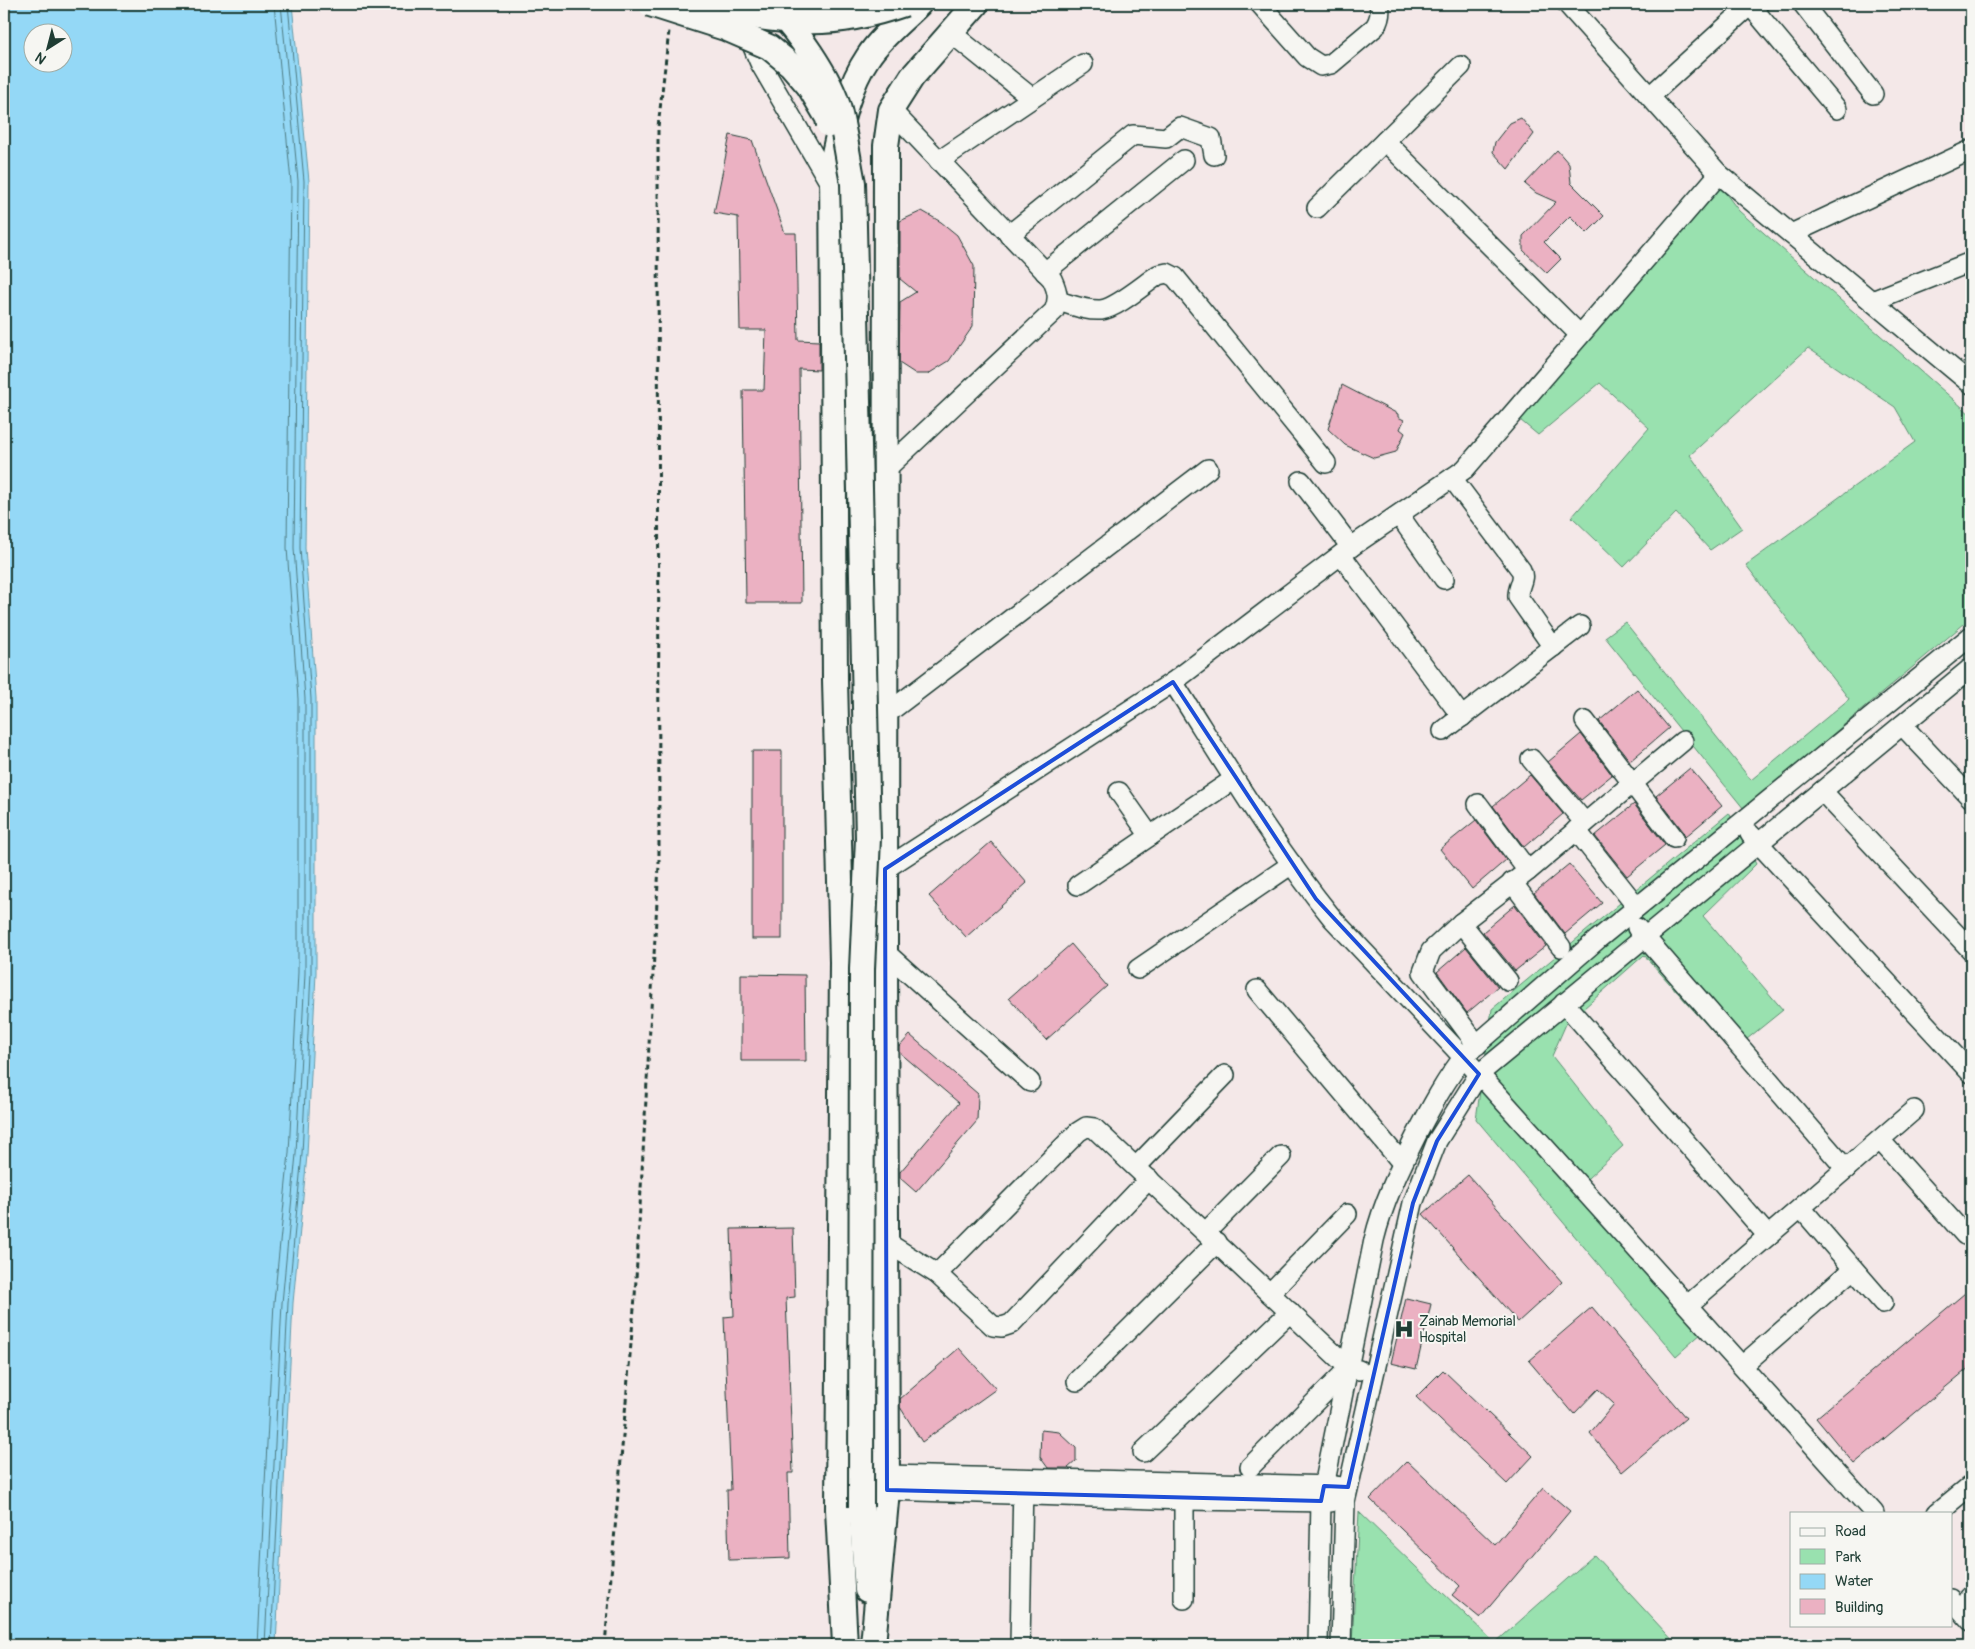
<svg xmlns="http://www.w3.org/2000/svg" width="1975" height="1649" viewBox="0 0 1975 1649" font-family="Pangolin,sans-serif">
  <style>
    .green { fill: #99e1af; stroke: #5c8f72 }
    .water { fill: #94d8f6; stroke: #659aa8; fill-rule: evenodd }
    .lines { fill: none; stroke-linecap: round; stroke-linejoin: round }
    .shore { stroke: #4e7b82; stroke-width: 1 }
    .building { fill: #ebb1c2; stroke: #1f3d34 }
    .minor-casing { stroke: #1f3d34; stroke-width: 22 }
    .major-casing { stroke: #1f3d34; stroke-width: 28 }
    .path { stroke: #1f3d34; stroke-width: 3; stroke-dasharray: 5 4; stroke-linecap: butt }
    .minor { stroke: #f6f6f2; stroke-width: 19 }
    .major { stroke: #f6f6f2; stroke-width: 24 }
    .major-bridge-casing { stroke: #1f3d34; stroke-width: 28; stroke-linecap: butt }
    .major-bridge { stroke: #f6f6f2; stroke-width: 24 }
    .marked { fill: none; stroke: #1d4ed8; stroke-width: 4; stroke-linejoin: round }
    .labels { text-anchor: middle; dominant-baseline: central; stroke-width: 4; stroke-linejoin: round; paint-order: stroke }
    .poi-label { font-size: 14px; fill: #1f3d34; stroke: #f6f6f2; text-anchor: start }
  </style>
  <rect width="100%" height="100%" fill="#f4e8e8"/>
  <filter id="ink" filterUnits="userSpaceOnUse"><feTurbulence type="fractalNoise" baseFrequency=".02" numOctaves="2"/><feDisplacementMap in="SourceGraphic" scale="10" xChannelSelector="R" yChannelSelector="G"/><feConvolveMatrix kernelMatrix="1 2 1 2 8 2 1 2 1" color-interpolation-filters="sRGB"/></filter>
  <g filter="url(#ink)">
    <g class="green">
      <path d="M1720 186 1739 211 1971 415V618L1744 809 1605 637 1625 622 1751 780 1849 699 1746 565 1915 442 1895 407 1808 348 1690 455 1742 528 1710 550 1676 513 1624 567 1572 517 1649 428 1600 383 1538 435 1520 420Z"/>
      <path d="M1729 813 1756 864 1703 916 1783 1010 1731 1052 1644 955 1566 1024 1552 1056 1623 1146 1577 1188 1703 1332 1676 1356 1476 1119 1492 1009Z"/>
      <path d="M1359 1512 1495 1643 1594 1555 1677 1645H1352Z"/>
    </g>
    <path class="water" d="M4 4H292L309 181 305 548 316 698V973L307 1155 293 1303 276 1645H4ZM32 32H62V62H32Z"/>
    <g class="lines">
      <g class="shore">
        <path d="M257 1645 274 1302 289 1153 298 972V699L287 548 291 182 274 4"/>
        <path d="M265 1645 282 1303 296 1154 305 973V699L294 548 298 181 281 4"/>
        <path d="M271 1645 288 1303 302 1154 311 973V699L300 548 304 181 288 4"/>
      </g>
    </g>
    <g class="building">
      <path d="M1521 118 1534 134 1508 169 1493 152 1495 142 1510 123Z"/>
      <path d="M730 135 752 140 785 233H796L798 340 819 341V370L799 369 802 603H746L743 390H764L766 330H740L738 217 714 213Z"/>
      <path d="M1557 150 1569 164 1571 183 1604 216 1587 233 1570 216 1544 242 1561 259 1547 273 1523 250V236L1556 202 1536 193 1525 184Z"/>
      <path d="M922 211 941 222 957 235 974 266 973 326 949 361 928 374H916L899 363 900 302 916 292 900 279V221Z"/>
      <path d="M1342 385 1398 414V417L1404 420 1400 429 1405 433 1396 452 1374 458 1345 445 1328 429Z"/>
      <path d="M1637 689 1669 728 1630 761 1599 721Z"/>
      <path d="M1581 734 1612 775 1581 800 1548 762Z"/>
      <rect x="752" y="751" width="30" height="188"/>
      <path d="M1690 768 1722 806 1685 837 1683 831 1656 796Z"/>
      <path d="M1530 775 1563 814 1524 847 1493 806Z"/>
      <path d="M1634 804 1665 845 1627 876 1595 836Z"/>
      <path d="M1476 820 1506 860 1472 889 1440 849Z"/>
      <path d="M991 842 1027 883 966 937 929 896Z"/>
      <path d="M1569 864 1602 903 1565 934 1534 893Z"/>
      <path d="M1515 905 1546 946 1515 971 1483 932Z"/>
      <path d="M1071 944 1107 986 1046 1040 1009 998Z"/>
      <path d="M1466 947 1498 987 1467 1013 1437 972Z"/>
      <path d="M741 974 805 975 806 1061H741Z"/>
      <path d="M910 1035 978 1094 977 1121 916 1192 900 1178V1172L959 1103 899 1052V1047Z"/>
      <path d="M1468 1175 1562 1282 1518 1322 1423 1214Z"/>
      <path d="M793 1228 795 1297 786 1298 793 1473H788L790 1558 729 1560 727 1490H731L724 1317 734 1316 731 1229Z"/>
      <path d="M1971 1288V1366L1854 1464 1816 1418Z"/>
      <path d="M1406 1298 1431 1304 1416 1369 1391 1363Z"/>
      <path d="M1592 1307 1686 1418 1622 1472 1590 1433 1614 1404 1598 1389 1574 1414 1529 1361Z"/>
      <path d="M959 1348 996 1389 922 1442 900 1407V1399Z"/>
      <path d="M1443 1370 1533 1456 1507 1484 1416 1397Z"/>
      <path d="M1041 1430 1059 1432 1076 1448V1461L1068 1468H1048L1040 1457Z"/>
      <path d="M1407 1461 1495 1545 1543 1488 1570 1511 1480 1618 1452 1595 1460 1586 1370 1499Z"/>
    </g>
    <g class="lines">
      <defs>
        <g id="minor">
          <path d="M1260 4 1307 57 1321 66 1331 64 1375 27C1380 19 1381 13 1379 4"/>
          <path d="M1567 4 1719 174 1971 384"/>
          <path d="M1803 4 1873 94"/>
          <path d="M1750 5 1837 109"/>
          <path d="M746 31 760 63 831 185"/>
          <path d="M950 32 1032 98"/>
          <path d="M1650 96 1751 4"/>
          <path d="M1385 141 1580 335"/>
          <path d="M939 161 1083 64"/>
          <path d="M1317 208 1461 66"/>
          <path d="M1791 234 1971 150"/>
          <path d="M1009 235 1133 135 1166 138 1180 127 1211 138 1214 155"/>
          <path d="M1045 272 1184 160"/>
          <path d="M1058 301C1072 305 1086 311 1101 310 1117 308 1143 285 1158 275L1167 273 1175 277 1326 463"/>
          <path d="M1872 301 1971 262"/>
          <path d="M886 469 1054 311C1059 299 1058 292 1052 279L891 110"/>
          <path d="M1452 478 1521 570C1526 580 1517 586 1518 597L1553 647"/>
          <path d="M1301 481 1351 547"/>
          <path d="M1399 515 1444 579"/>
          <path d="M1341 555 1462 717"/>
          <path d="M1173 682C1224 762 1273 845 1333 919L1479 1074 1874 1513"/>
          <path d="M885 715 1208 469"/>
          <path d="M1585 721 1674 838"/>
          <path d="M1902 725 1971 798"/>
          <path d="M1443 731 1580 626"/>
          <path d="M1531 759 1585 823"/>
          <path d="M1822 791 1971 950"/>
          <path d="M1119 792 1150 836"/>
          <path d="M1478 804 1528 871"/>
          <path d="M1576 830 1637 907"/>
          <path d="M1750 834 1971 1073"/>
          <path d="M885 869 1173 682 1351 547 1465 469 1719 174"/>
          <path d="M1512 882 1561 947"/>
          <path d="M1078 885 1234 779"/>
          <path d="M1461 923 1508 981"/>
          <path d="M1637 928 1846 1169"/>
          <path d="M885 952 1030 1082"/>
          <path d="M1138 969 1292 864"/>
          <path d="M1257 990 1402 1163"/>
          <path d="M1564 1003 1768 1236"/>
          <path d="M1477 1045 1423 972 1431 951 1461 923 1528 871 1683 741"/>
          <path d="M1880 1140 1965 1235"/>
          <path d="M1136 1167 1225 1075"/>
          <path d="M1801 1208 1883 1303"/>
          <path d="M1206 1232 1281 1156"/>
          <path d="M886 1242 937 1274 1078 1132 1086 1127 1094 1128 1349 1368 1359 1370"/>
          <path d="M937 1274 993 1326 1002 1327 1011 1324 1149 1179"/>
          <path d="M1270 1293 1347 1214"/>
          <path d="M1688 1305 1914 1110"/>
          <path d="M1742 1366 1853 1269"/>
          <path d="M1077 1381 1217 1242"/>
          <path d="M1143 1452 1290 1312"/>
          <path d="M1250 1467 1349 1368"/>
          <path d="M887 1475 1336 1486"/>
          <path d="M887 1490 1184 1500 1331 1502"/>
          <path d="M1937 1513 1971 1485"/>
          <path d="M1969 1598 1971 1596"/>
          <path d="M1184 1599V1488"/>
          <path d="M1951 1599 1971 1621"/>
          <path d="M1020 1645 1023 1482"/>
          <path d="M1318 1645 1321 1501 1374 1240C1383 1203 1399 1170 1416 1136 1431 1107 1446 1079 1466 1054L1598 939 1971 636"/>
          <path d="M1341 1645 1345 1502 1413 1203 1437 1141 1479 1074 1971 668"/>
        </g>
        <g id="major">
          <path d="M861 1507 867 1590"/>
          <path d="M845 1645 838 1509 842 962 835 680 832 163C840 127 847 88 868 57 881 37 902 21 919 4"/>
          <path d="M873 1645 887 1490 885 952 886 146 891 110 912 77 976 4"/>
        </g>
      </defs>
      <use href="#minor" class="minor-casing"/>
      <use href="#major" class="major-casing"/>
      <path class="path" d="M605 1645 635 1297 659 865 658 127 669 31"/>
      <use href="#minor" class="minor"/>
      <use href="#major" class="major"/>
      <defs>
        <g id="major-bridge">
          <path d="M650 4 725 28 769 47 791 65 809 86 828 118 829 125"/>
          <path d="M770 4C794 25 831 79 839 110 845 134 848 159 853 183L868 838 862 969 861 1507"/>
          <path d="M701 8C734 13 768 20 801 21 836 23 872 15 904 4"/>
        </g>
      </defs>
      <use href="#major-bridge" class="major-bridge-casing"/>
      <use href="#major-bridge" class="major-bridge"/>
    </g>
  </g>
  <path class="marked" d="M1173 682 1316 899 1479 1074 1437 1141 1413 1203 1348 1487 1324 1486 1321 1501 887 1490 885 869Z"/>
  <defs>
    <symbol id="hospital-bare" viewBox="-9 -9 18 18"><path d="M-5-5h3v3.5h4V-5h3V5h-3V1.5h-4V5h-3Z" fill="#1f3d34" stroke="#f6f6f2" stroke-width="2.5" paint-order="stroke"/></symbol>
  </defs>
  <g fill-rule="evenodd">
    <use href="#hospital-bare" x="1390" y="1315" width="28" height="28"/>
  </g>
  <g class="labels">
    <g class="poi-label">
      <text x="1419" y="1321">Zainab Memorial<tspan x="1419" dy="16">Hospital</tspan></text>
    </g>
  </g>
  <rect width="1975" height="1649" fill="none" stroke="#f6f6f2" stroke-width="20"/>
  <rect x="10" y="10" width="1955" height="1629" fill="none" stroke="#1f3d34" stroke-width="2" filter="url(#ink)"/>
  <rect x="1790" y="1512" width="162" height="115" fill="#f6f6f2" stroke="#a0aca6"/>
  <rect x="1800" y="1528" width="25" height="8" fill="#f6f6f2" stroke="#a0aca6"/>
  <text x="1835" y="1536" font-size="15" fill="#1f3d34">Road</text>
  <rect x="1800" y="1549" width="25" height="15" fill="#99e1af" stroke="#a0aca6"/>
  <text x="1835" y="1562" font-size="15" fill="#1f3d34">Park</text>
  <rect x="1800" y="1574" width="25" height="15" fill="#94d8f6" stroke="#a0aca6"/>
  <text x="1835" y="1586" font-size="15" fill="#1f3d34">Water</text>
  <rect x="1800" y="1599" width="25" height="15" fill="#ebb1c2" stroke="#a0aca6"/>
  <text x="1835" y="1612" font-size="15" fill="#1f3d34">Building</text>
  <g transform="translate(48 48) rotate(216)"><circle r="24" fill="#f6f6f2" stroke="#a0aca6"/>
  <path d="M0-4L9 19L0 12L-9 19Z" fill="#1f3d34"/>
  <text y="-8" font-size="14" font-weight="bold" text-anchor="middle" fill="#1f3d34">N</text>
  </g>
</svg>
